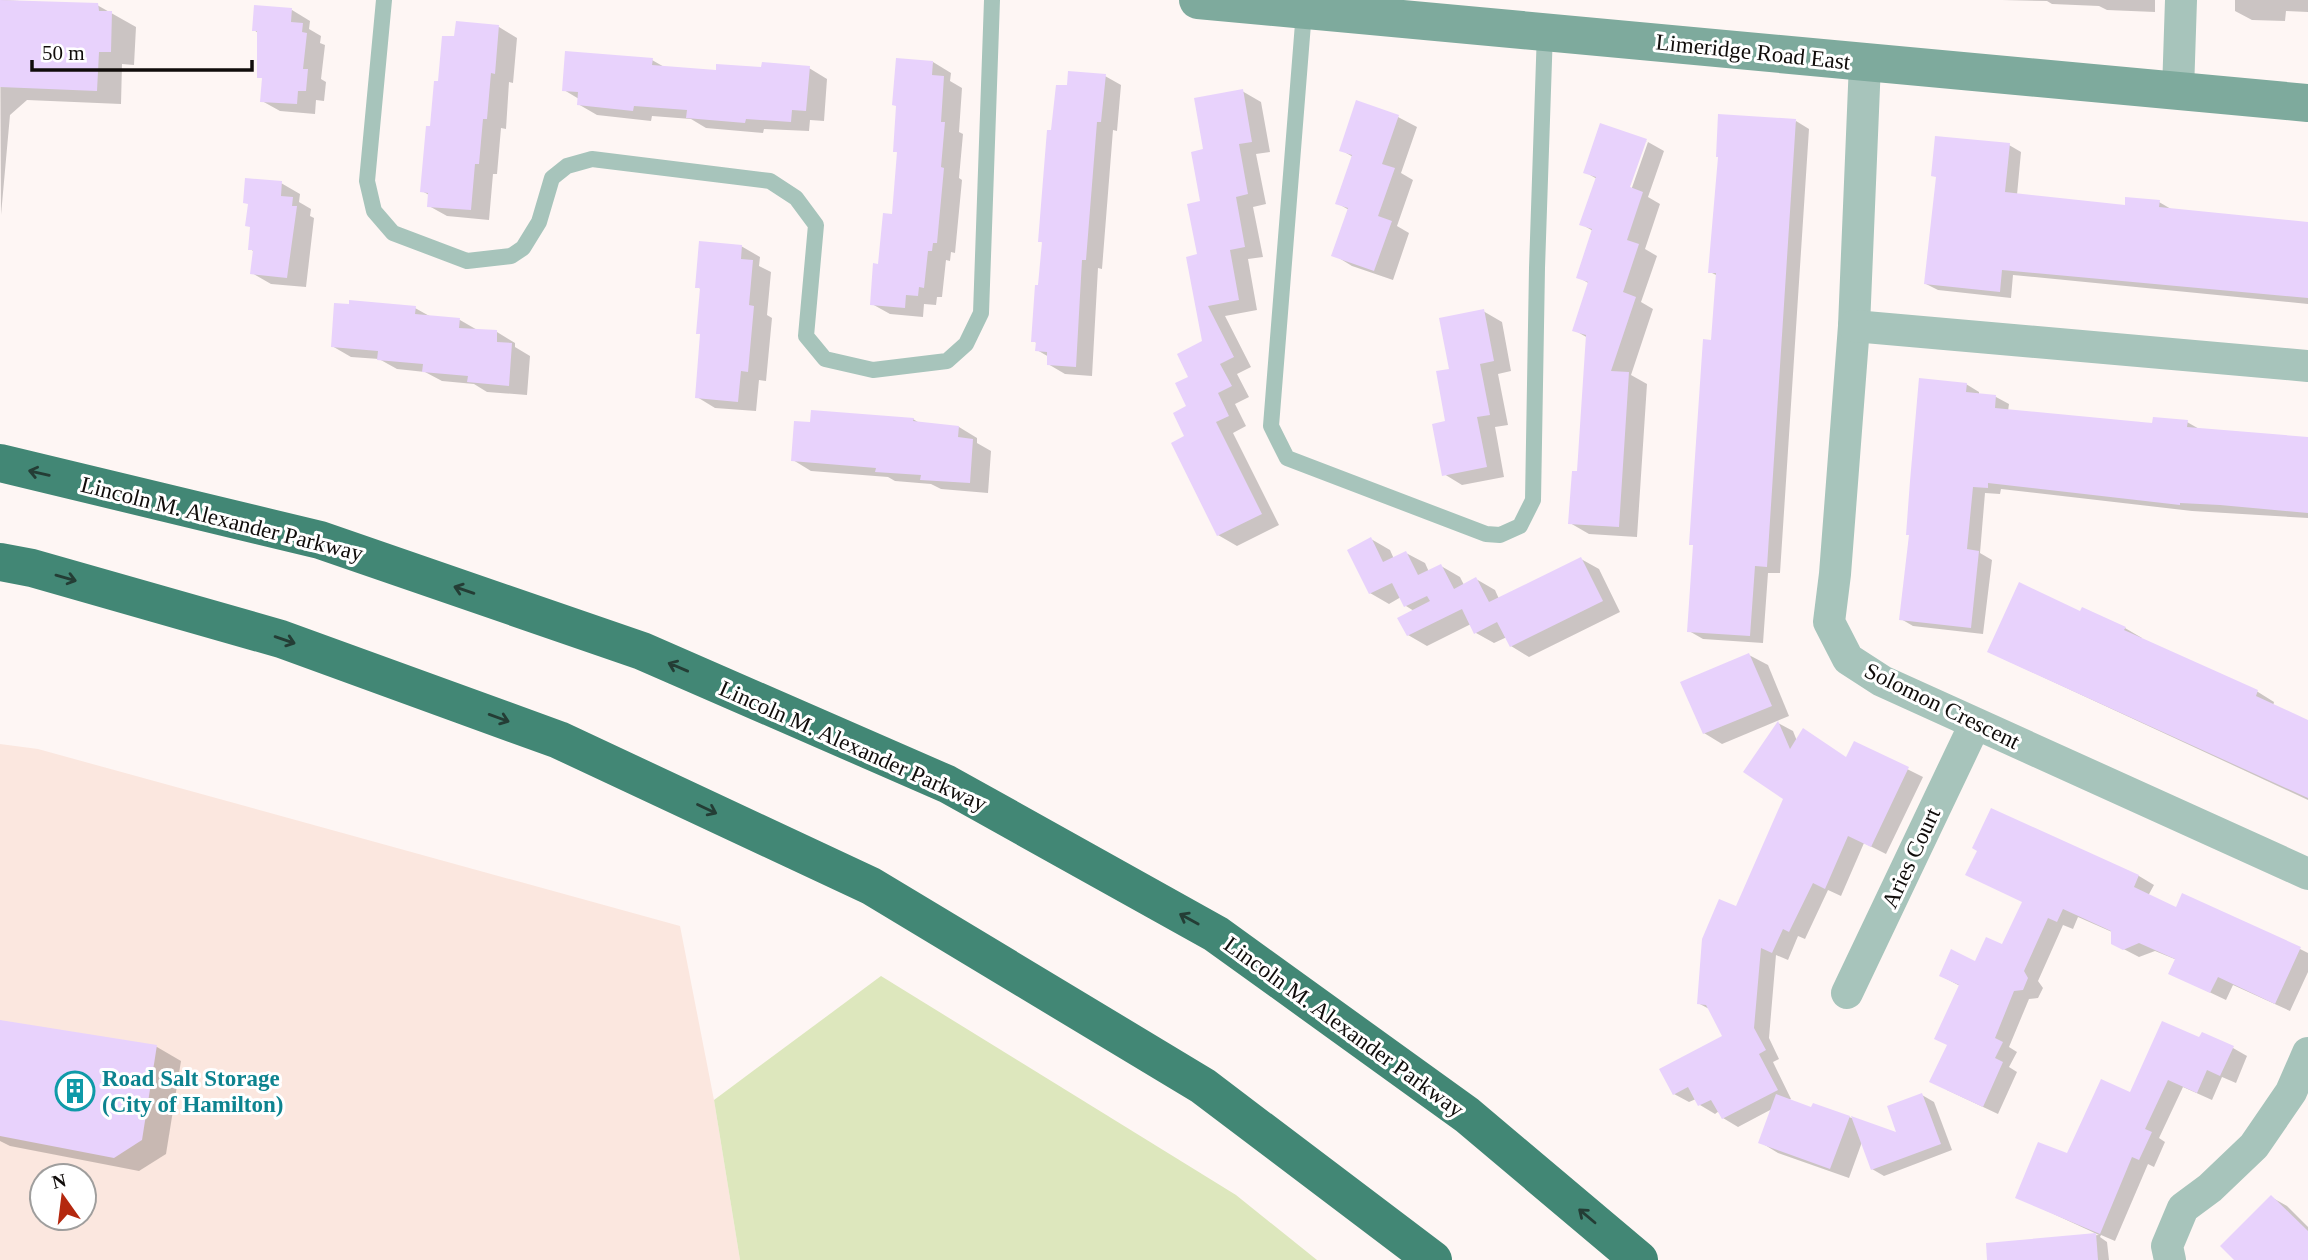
<svg xmlns="http://www.w3.org/2000/svg" width="2308" height="1260" viewBox="0 0 2308 1260" font-family="'Times New Roman',serif">
  <style>
    .built { fill: #fbe7df; fill-rule: evenodd }
    .green { fill: #dde7bd }
    .shadow { fill: #0003 }
    .building { fill: #e8d2fc }
    .lines { fill: none; stroke-linecap: round; stroke-linejoin: round }
    .lane { stroke: #a7c4bb; stroke-width: 16 }
    .street { stroke: #a7c4bb; stroke-width: 32 }
    .secondary { stroke: #7eaa9d; stroke-width: 38 }
    .highway { stroke: #428775; stroke-width: 38 }
    .oneway { stroke: #243d35 }
    .labels { text-anchor: middle; dominant-baseline: central; stroke-width: 6; stroke-linejoin: round; paint-order: stroke }
    .street-label { font-size: 23px; fill: #100c0a; stroke: #fff }
    .culture-label { font-size: 23px; font-weight: bold; fill: #0d838f; stroke: #fff; text-anchor: start }
  </style>
  <rect width="100%" height="100%" fill="#fef6f4"/>
  <path class="built" d="M0 744 38 749 680 926 714 1100 740 1260H0ZM42 1176H84V1218H42Z"/>
  <path class="green" d="M881 976 1236 1195 1317 1260H740L714 1100Z"/>
  <g class="shadow">
    <path d="M0 0 97 5 136 27 134 65 122 64 121 104 27 100 10 115 1 215Z"/>
    <path d="M2002 0H2155V12L2107 10 2099 6 2052 4 2047 1Z"/>
    <path d="M2235 0H2308V12L2286 11 2285 21 2252 20 2235 11Z"/>
    <path d="M292 10 310 21 309 29 321 36 320 43 325 45 321 79 326 82 324 101 316 100 315 114 280 111 262 101 264 79 259 77 258 33 254 30Z"/>
    <path d="M457 23 499 27 517 38 513 83 509 82 506 129 501 128 497 174H493L489 220 447 216 429 206V195L422 191 439 83 456 38Z"/>
    <path d="M652 60 666 68 717 72 809 68 827 79 824 121 810 120 809 131 764 129 763 133 706 128 691 119 652 116 651 121 597 115 578 104 579 99 564 90Z"/>
    <path d="M933 62 951 73 950 81 962 88 959 132 963 134 959 178 962 180 955 253 951 252 950 261 946 260 942 297H937L936 305 924 304 923 317 890 314 872 304 880 266 894 216 899 153 894 151Z"/>
    <path d="M1105 76 1121 85 1117 131 1113 130 1102 269 1098 268 1092 376 1065 374 1048 364 1049 357 1037 350V343L1033 341 1043 243 1040 241 1053 132 1069 87Z"/>
    <path d="M1242 91 1261 102 1270 152 1256 154 1266 204 1253 207 1263 257 1248 259 1257 310 1225 316 1251 367 1237 374 1249 397 1235 404 1246 426 1233 433 1279 525 1237 546 1218 535 1187 437 1191 378 1203 342 1199 256 1205 151Z"/>
    <path d="M1357 102 1398 117 1417 127 1401 173 1413 180 1397 226 1409 233 1393 280 1352 266 1334 255 1349 210 1337 203 1353 157 1341 150Z"/>
    <path d="M1796 121 1809 129 1780 573H1768L1763 643 1703 639 1689 631 1718 276 1710 272Z"/>
    <path d="M1601 125 1647 142H1644L1626 195 1629 196 1648 142 1664 151 1648 197 1660 204 1645 249 1657 256 1641 302 1653 309 1631 375 1647 384 1637 537 1589 534 1570 523 1578 473 1588 338 1574 330 1590 284 1578 277 1593 231 1581 224 1597 179 1585 172Z"/>
    <path d="M2009 145 2021 152 2017 195 2126 207 2159 202 2171 209 2308 224V304L2013 275 2011 298 1938 290 1926 284Z"/>
    <path d="M281 183 300 194 299 202 311 209 310 216 314 218 306 287 271 284 252 273 255 252 250 249Z"/>
    <path d="M741 246 760 257 759 266 771 272 767 315 772 318 766 381 759 380 756 411 715 408 697 397 702 335 698 333 701 289 697 287Z"/>
    <path d="M415 308 433 318 460 320 479 331 497 332 515 343V347L530 356 527 395 487 392 474 384 442 381 425 372 397 369 379 359 351 357 332 346Z"/>
    <path d="M1483 311 1502 322 1511 371 1498 374 1508 425 1495 427 1504 477 1462 485 1444 474 1451 370Z"/>
    <path d="M1966 384 1979 392V395L1996 397 2009 404 2008 411 2154 425 2187 422 2201 430 2308 440V518L2192 511 2001 489 2000 494 1985 493 1980 553 1992 560 1983 634 1913 626 1901 619Z"/>
    <path d="M913 419 921 424 959 427 977 438V443L991 451 988 493 941 489 931 484 895 481 888 477 811 471 793 460Z"/>
    <path d="M1371 539 1390 550 1394 559 1406 553 1425 563 1429 572 1441 566 1460 577 1464 585 1476 579 1495 590 1499 599 1581 559 1599 569 1620 612 1529 657 1511 646 1507 637 1494 643 1476 633 1471 624 1427 646 1408 635 1414 611 1406 606 1401 597 1389 604 1370 593Z"/>
    <path d="M2081 613 2125 628 2142 638 2141 640 2258 692 2274 702 2273 706 2308 721V800L1989 652Z"/>
    <path d="M1749 655 1768 665 1789 716 1722 744 1704 733Z"/>
    <path d="M1778 723 1793 731 1797 741 1847 758 1855 743 1923 777 1886 854 1864 843 1841 896 1828 890 1805 939 1798 936 1788 960 1776 955 1769 1038 1779 1059 1773 1062 1791 1099 1789 1100 1813 1109 1849 1117 1899 1135 1922 1095 1934 1102 1952 1150 1884 1176 1872 1169 1862 1142 1849 1178 1778 1153 1760 1142 1772 1109 1738 1127 1723 1118 1719 1111 1715 1114 1700 1105 1696 1099 1689 1102 1674 1094 1724 1037 1711 1010 1698 1003 1785 798Z"/>
    <path d="M1992 810 2139 876 2154 885 2148 896 2176 909 2300 949 2308 953V972L2290 1011 2233 985 2226 1000 2171 974 2177 960 2155 951 2139 957 2112 943V932L2078 917 2073 929 2063 925 2038 981 2043 988 2038 998 2029 999 2009 1047 2017 1052 2009 1067 2017 1072 1998 1114 1947 1090 1960 986 1941 976 1976 963 2003 947 2023 902 1979 850Z"/>
    <path d="M0 1022 157 1047 181 1061 166 1154 139 1171 10 1146 0 1141Z"/>
    <path d="M2200 1040 2233 1048 2247 1056 2236 1083 2222 1077 2212 1100 2183 1087 2159 1138 2165 1142 2154 1167 2148 1164 2115 1241 2101 1235 2100 1237 2107 1242 2109 1260H2016L2023 1241 2099 1235 2017 1197 2067 1156 2131 1094Z"/>
    <path d="M2271 1197 2287 1206 2308 1227V1260H2237Z"/>
  </g>
  <g class="building">
    <path d="M0 0 98 3 99 11H112L111 52H99L97 91 0 87Z"/>
    <path d="M254 5 292 8 291 22 303 23 302 32 307 33 303 69H308L306 91H298L297 104 260 102 262 78H257V31H252Z"/>
    <path d="M456 21 499 25 495 74 491 73 487 119H483L479 164H475L471 210 427 207 428 193 420 192 426 126H430L434 81H438L442 36H454Z"/>
    <path d="M565 51 653 58 652 65 716 70V64L761 67 762 62 810 66 806 111 792 110 791 122 746 119 745 123 686 118 687 110 634 106 633 111 577 105 578 92 562 91Z"/>
    <path d="M896 58 933 61 932 75 944 76 941 122H945L941 167 944 168 937 243H933L932 251H928L924 288 919 287 918 296 906 295 905 308 870 305 873 263 878 264 883 213 892 214 897 152H893L896 106 892 105Z"/>
    <path d="M1068 71 1106 74 1101 122H1097L1086 260H1082L1076 367 1047 365V352L1035 351 1036 342H1031L1035 285H1038L1042 242H1038L1047 130H1051L1056 85H1067Z"/>
    <path d="M1243 89 1252 142 1239 144 1248 194 1236 197 1245 247 1230 250 1239 300 1208 306 1234 357 1220 364 1232 386 1218 393 1229 416 1216 422 1262 514 1217 536 1171 443 1184 436 1173 413 1186 406 1175 383 1188 377 1177 354 1202 341 1186 257 1197 254 1187 204 1200 201 1191 152 1203 149 1194 98Z"/>
    <path d="M1356 100 1399 115 1382 164 1395 168 1378 216 1392 221 1374 271 1331 256 1348 208 1335 204 1352 155 1339 151Z"/>
    <path d="M1718 114 1796 119 1767 567 1755 566 1750 636 1687 632 1693 545H1689L1703 339 1711 340 1716 273H1708L1718 157H1716Z"/>
    <path d="M1600 123 1647 139 1630 187 1643 192 1627 240 1639 244 1623 292 1636 297 1611 371 1629 372 1619 527 1568 524 1572 471H1577L1586 335 1572 331 1588 282 1576 278 1592 229 1579 225 1596 177 1583 173Z"/>
    <path d="M1935 136 2010 143 2005 192 2125 205V197L2160 200 2159 207 2308 222V298L2002 270 2000 292 1924 284 1936 177 1931 176Z"/>
    <path d="M245 178 282 181 281 196 293 197 292 206H297L287 278 250 274 253 250H248L250 227 245 226 248 204 243 203Z"/>
    <path d="M699 241 742 245 741 259 753 260 749 305 754 306 748 372 741 371 738 402 695 398 700 334H696L700 288H695Z"/>
    <path d="M349 300 416 306 415 314 460 318 459 328 497 330V342L512 343 509 386 467 382 468 376 422 372 423 364 377 360 378 351 331 347 334 303 349 304Z"/>
    <path d="M1484 309 1494 361 1480 364 1490 415 1477 417 1487 467 1442 476 1432 424 1445 421 1436 371 1449 369 1439 318Z"/>
    <path d="M1919 378 1967 383 1966 392 1996 395 1995 408 2152 423 2153 417 2188 420 2187 427 2308 437V513L2220 505 2180 503V505L1988 483V488L1973 487 1967 549 1979 551 1971 628 1899 620 1909 535H1906L1910 481Z"/>
    <path d="M811 410 914 418 913 421 959 426 958 437 973 439 970 483 920 480 921 475 875 472 876 468 791 461 794 421 810 422Z"/>
    <path d="M1371 537 1383 562 1406 551 1418 575 1441 564 1454 589 1476 577 1489 602 1581 557 1603 601 1510 647 1497 622 1474 634 1462 609 1407 636 1397 618 1430 601 1427 596 1404 607 1392 583 1369 594 1347 550Z"/>
    <path d="M2019 582 2080 611 2082 607 2126 627 2124 630 2258 690 2256 696 2308 720V798L1987 652Z"/>
    <path d="M1749 653 1772 706 1703 734 1680 682Z"/>
    <path d="M1778 721 1790 749 1803 728 1846 757 1854 741 1909 767 1871 847 1848 836 1825 889 1813 883 1789 932 1783 929 1772 953 1761 948 1754 1028 1766 1050 1759 1054 1778 1090 1722 1119 1711 1100 1698 1106 1688 1087 1673 1095 1659 1069 1722 1036 1706 1005 1697 1004 1702 939 1719 899 1736 906 1783 799 1743 772Z"/>
    <path d="M1991 808 2139 875 2134 887 2176 907 2182 893 2301 947 2275 1004 2218 977 2210 993 2168 974 2175 959 2139 943 2123 950 2111 944V931L2063 909 2057 922 2048 918 2024 971 2028 978 2023 990 2014 991 1995 1038 2003 1042 1995 1058 2003 1062 1983 1107 1929 1082 1947 1045 1934 1039 1959 985 1939 976 1951 949 1975 961 1986 937 2002 944 2022 902 1965 875 1977 851 1972 848Z"/>
    <path d="M0 1020 157 1045 142 1140 114 1158 0 1136Z"/>
    <path d="M2162 1021 2199 1037 2202 1032 2234 1046 2220 1076 2207 1070 2197 1093 2168 1080 2145 1129 2152 1132 2139 1160 2132 1157 2100 1234 2015 1198 2038 1142 2067 1153 2101 1079 2130 1092Z"/>
    <path d="M1922 1093 1941 1144 1871 1170 1851 1116 1896 1132 1887 1106Z"/>
    <path d="M1776 1094 1811 1107 1813 1103 1850 1116 1830 1169 1758 1143Z"/>
    <path d="M2271 1195 2308 1231V1260H2234L2220 1246Z"/>
    <path d="M2096 1233 2098 1260H1987L1986 1243Z"/>
  </g>
  <g class="lines">
    <g class="lane">
      <path d="M384 0 367 181 374 211 393 233 467 261 511 256 523 248 539 222 552 178 567 166 592 159 770 181 796 198 816 225 806 336 825 359 873 370 947 361 966 344 981 313 992 0"/>
      <path d="M1304 11 1271 426 1287 458 1486 534 1500 535 1520 526 1533 500 1537 268 1545 31"/>
    </g>
    <g class="street">
      <path d="M1865 63 1854 326 1835 574 1829 622 1848 659 1882 681 2308 874"/>
      <path d="M2178 91 2181 0"/>
      <path d="M1854 326 2308 366"/>
      <path d="M1847 993 1975 724"/>
      <path d="M2170 1260 2167 1246 2183 1208 2210 1188 2254 1146 2291 1092 2308 1053"/>
    </g>
    <path class="secondary" d="M1198 0 2308 103"/>
    <g class="highway">
      <path d="M0 463 320 540 642 651 947 784 1216 934 1467 1115 1639 1260"/>
      <path d="M0 562 32 568 281 639 559 740 871 886 1203 1086 1433 1260"/>
    </g>
  </g>
  <defs><path id="oneway-shaft" d="M-6 0H5M1.5-3L5.5 0L1.5 3" fill="none" stroke-width="1.6" stroke-linecap="round" stroke-linejoin="round" transform="scale(1.75)"/></defs>
  <g class="oneway">
    <use href="#oneway-shaft" transform="translate(39 473) rotate(-167)"/>
    <use href="#oneway-shaft" transform="translate(66 578) rotate(16)"/>
    <use href="#oneway-shaft" transform="translate(464 590) rotate(-161)"/>
    <use href="#oneway-shaft" transform="translate(285 640) rotate(19)"/>
    <use href="#oneway-shaft" transform="translate(678 667) rotate(-157)"/>
    <use href="#oneway-shaft" transform="translate(499 718) rotate(20)"/>
    <use href="#oneway-shaft" transform="translate(707 809) rotate(25)"/>
    <use href="#oneway-shaft" transform="translate(1189 919) rotate(-151)"/>
    <use href="#oneway-shaft" transform="translate(1587 1216) rotate(-140)"/>
  </g>
  <defs>
    <symbol id="building-ring" viewBox="-11 -11 22 22"><circle r="9.5" fill="#fff" stroke="#0f9aa8" stroke-width="1.5"/><path d="M-4-6H4V6H1V3H-1V6H-4ZM-2.5-4.3h1.7v1.8h-1.7ZM.8-4.3h1.7v1.8H.8ZM-2.5-1h1.7V.8h-1.7ZM.8-1h1.7V.8H.8Z" fill="#0f9aa8"/></symbol>
  </defs>
  <g fill-rule="evenodd">
    <use href="#building-ring" x="53" y="1069" width="44" height="44"/>
  </g>
  <g class="labels">
    <g class="street-label">
      <text transform="translate(1753 52) rotate(6)">Limeridge Road East</text>
      <text transform="translate(222 519) rotate(14)">Lincoln M. Alexander Parkway</text>
      <text transform="translate(1942 706) rotate(26)">Solomon Crescent</text>
      <text transform="translate(853 746) rotate(24)">Lincoln M. Alexander Parkway</text>
      <text transform="translate(1911 858) rotate(-65)">Aries Court</text>
      <text transform="translate(1344 1027) rotate(36)">Lincoln M. Alexander Parkway</text>
    </g>
    <g class="culture-label">
      <text x="102" y="1078">Road Salt Storage<tspan x="102" dy="26">(City of Hamilton)</tspan></text>
    </g>
  </g>
  <g transform="translate(63 1197) rotate(346)"><circle r="33" fill="#ffffff" stroke="#9f9e9d" stroke-width="2"/>
  <path d="M0-5L12 26L0 18L-12 26Z" fill="#b4280f"/>
  <text y="-10" font-size="19" font-weight="bold" text-anchor="middle" fill="#100c0a">N</text>
  </g>
  <path d="M32 60v10h220v-10" fill="none" stroke="#100c0a" stroke-width="3.5"/>
  <text x="42" y="60" font-size="21" fill="#100c0a" stroke="#ffffff" stroke-width="5" paint-order="stroke">50 m</text>
</svg>
